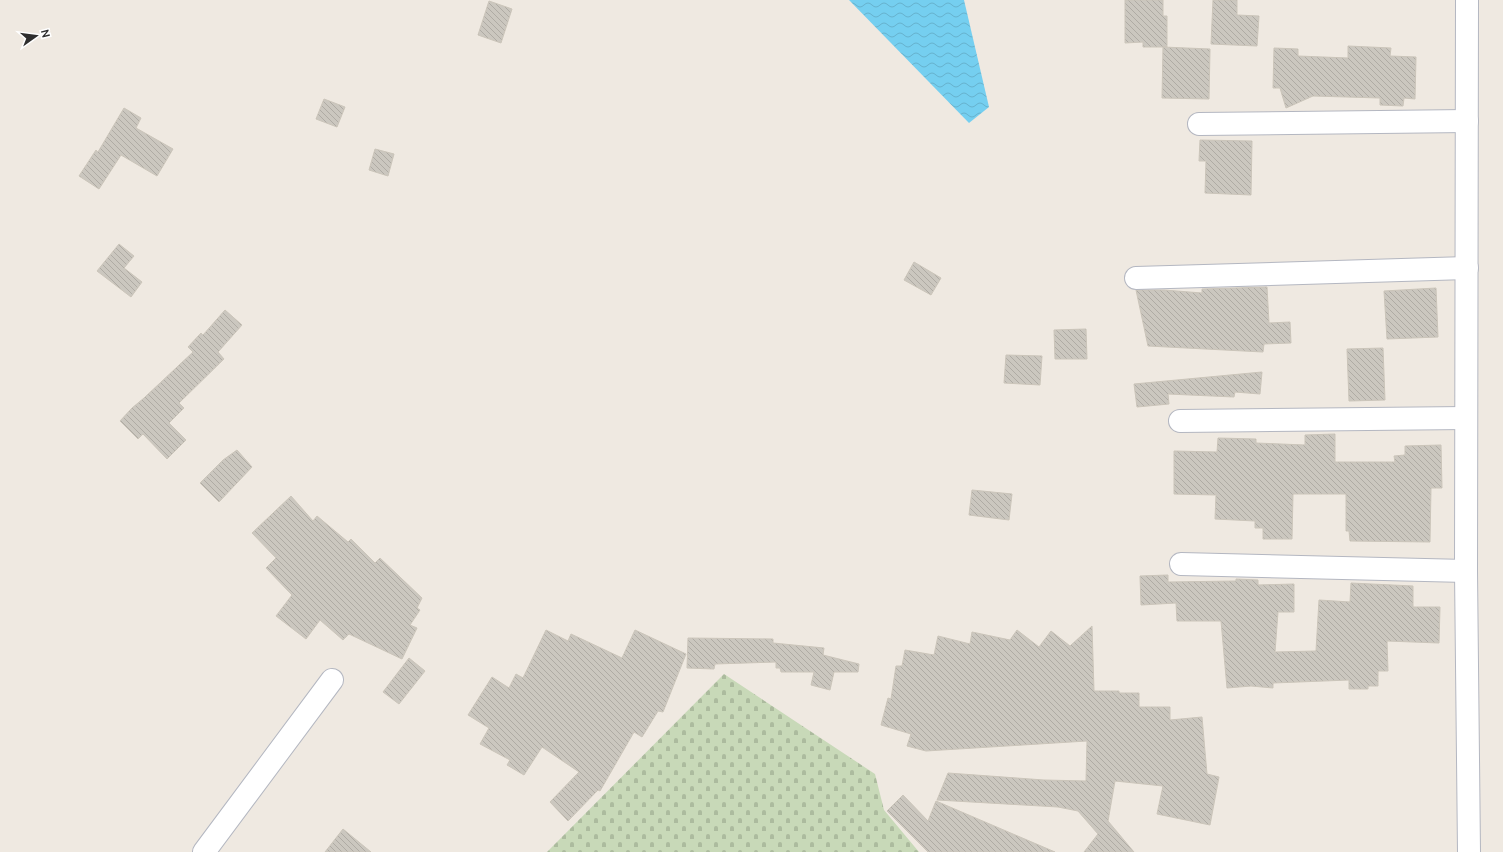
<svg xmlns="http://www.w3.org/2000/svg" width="1503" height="852" viewBox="0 0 1503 852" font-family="Ubuntu,sans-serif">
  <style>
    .cemetery { fill: url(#cemetery-stones) }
    .water { fill: url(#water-waves) }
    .building { fill: url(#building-back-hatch); stroke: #cbc5ba }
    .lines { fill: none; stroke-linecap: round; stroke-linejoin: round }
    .minor-casing { stroke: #b4b7c1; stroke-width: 24 }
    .tertiary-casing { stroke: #b4b7c1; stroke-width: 24 }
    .minor { stroke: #fff; stroke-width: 22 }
    .tertiary { stroke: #fff; stroke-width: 22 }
  </style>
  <defs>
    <pattern id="cemetery-stones" width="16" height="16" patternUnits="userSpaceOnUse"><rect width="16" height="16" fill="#c8d9b8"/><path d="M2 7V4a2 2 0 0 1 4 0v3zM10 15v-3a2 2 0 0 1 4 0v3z" fill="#acbb9e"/></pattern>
    <pattern id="water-waves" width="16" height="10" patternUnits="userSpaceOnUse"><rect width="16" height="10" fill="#75cff0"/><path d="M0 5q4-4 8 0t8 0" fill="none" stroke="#66b2ce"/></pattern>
    <pattern id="building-back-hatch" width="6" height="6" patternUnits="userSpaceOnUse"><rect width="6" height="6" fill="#cbc7bf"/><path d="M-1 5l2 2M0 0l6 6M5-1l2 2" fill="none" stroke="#afaba4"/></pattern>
  </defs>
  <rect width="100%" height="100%" fill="#efe9e1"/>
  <path class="cemetery" d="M724 674 875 774 884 810 919 852H547Z"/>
  <path class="water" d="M849 0H964L989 107 969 123Z"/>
  <g class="building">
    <path d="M1125 0H1163V16H1167V47H1143V42L1125 43Z"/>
    <path d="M1213 0H1237V15L1259 16 1257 46 1211 44Z"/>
    <path d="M489 1 512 9 501 43 478 35Z"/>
    <path d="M1348 46 1391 48 1390 56 1416 57 1415 99 1404 98 1403 106 1380 105V98L1313 96 1286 108 1280 88H1273L1274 48 1298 49V56L1348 58Z"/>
    <path d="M1163 47 1210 49 1209 99 1162 98Z"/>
    <path d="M324 99 345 107 337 127 316 119Z"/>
    <path d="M124 108 141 118 136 128 173 149 157 176 121 155 99 189 79 176 96 150 98 152Z"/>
    <path d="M1200 140 1252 141 1251 195 1205 193 1206 161H1199Z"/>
    <path d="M375 149 394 154 388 176 369 170Z"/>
    <path d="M119 244 134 256 124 268 142 282 131 297 97 271Z"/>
    <path d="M914 262 941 278 931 295 904 280Z"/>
    <path d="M1267 287 1269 323 1290 322 1291 343 1264 344 1263 352 1148 346 1136 290H1164L1202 293V289Z"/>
    <path d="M1436 288 1438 337 1387 339 1384 291Z"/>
    <path d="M225 310 242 325 218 352 224 359 179 403 184 408 169 423 186 440 167 459 143 434 138 439 120 421 132 408 144 398 193 352 188 347 201 333 203 335Z"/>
    <path d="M1086 329 1087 359H1055L1054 330Z"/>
    <path d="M1383 348 1385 400 1349 401 1347 349Z"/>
    <path d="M1006 355 1042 356 1040 385 1004 383Z"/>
    <path d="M1262 372 1260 394 1235 392 1234 397 1168 394 1169 404 1137 407 1134 384Z"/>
    <path d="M1335 434V462H1395L1394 456 1405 455V446L1441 445 1442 488H1431L1430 542 1350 541 1349 531H1346V494H1293L1292 539H1263V528H1255V521L1215 519 1216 495 1174 494V451L1217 452 1218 438 1256 439V443L1305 445V435Z"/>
    <path d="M237 450 252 467 219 502 200 483 223 460Z"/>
    <path d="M972 490 1012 494 1009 520 969 515Z"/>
    <path d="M291 496 313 521 317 516 348 542 351 539 375 563 380 558 422 598 417 608 420 610 410 625 417 628 402 659 349 634 343 640 320 620 306 639 276 616 292 595 266 568 276 558 252 533Z"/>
    <path d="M1168 575V582L1236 581V579L1258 580V585L1294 584V612H1278L1275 652 1316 651 1319 600 1350 602 1351 583 1413 586V607H1440L1439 643 1387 641 1388 671H1378V686H1368V689H1349V680L1273 683V688L1251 686 1227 688 1221 621H1177L1176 603 1141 605 1140 576Z"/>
    <path d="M1092 626 1094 691H1119V693H1139V707H1170V720L1202 717 1207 774 1219 777 1210 825 1157 814 1163 786 1115 781 1108 821 1134 852H1084L1098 834 1078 811 1058 807 937 800 948 773 1044 780 1086 781 1087 741 926 751 907 746 911 734 881 725 888 698 891 699 896 666H902L905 650 934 655 938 636 970 644 972 632 1010 640 1017 630 1039 647 1051 631 1070 646Z"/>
    <path d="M546 630 568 641 571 634 622 658 635 630 686 654 663 712 658 711 642 737 634 732 600 791 598 790 568 821 550 802 579 772 542 747 524 775 507 765 510 760 480 744 489 728 468 715 492 677 509 688 516 674 523 678Z"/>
    <path d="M688 638 773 639V643L824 648 823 655 859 664 858 672H834L830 690 811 685 814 672H781L780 668H776V662L715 664 714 669 687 668Z"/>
    <path d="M409 658 425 671 399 704 383 692Z"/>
    <path d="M903 795 928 821 936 801 1055 852H928L887 811Z"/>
    <path d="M343 829 371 852H325Z"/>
  </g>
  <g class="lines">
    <defs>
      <g id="minor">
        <path d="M1199 124 1467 121"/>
        <path d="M1136 278 1467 268"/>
        <path d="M1180 421 1466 418"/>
        <path d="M1181 564 1466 571"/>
        <path d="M204 852 332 680"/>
      </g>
      <path id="tertiary" d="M1467 0 1466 571 1469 852"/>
    </defs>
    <use href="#minor" class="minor-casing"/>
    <use href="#tertiary" class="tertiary-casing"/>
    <use href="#minor" class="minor"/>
    <use href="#tertiary" class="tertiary"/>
  </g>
  <g transform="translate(36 36) rotate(76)" stroke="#ffffff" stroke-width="3" paint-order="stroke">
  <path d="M0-3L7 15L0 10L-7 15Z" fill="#2e2e2e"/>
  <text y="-6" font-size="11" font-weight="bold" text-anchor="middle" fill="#2e2e2e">N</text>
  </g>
</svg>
